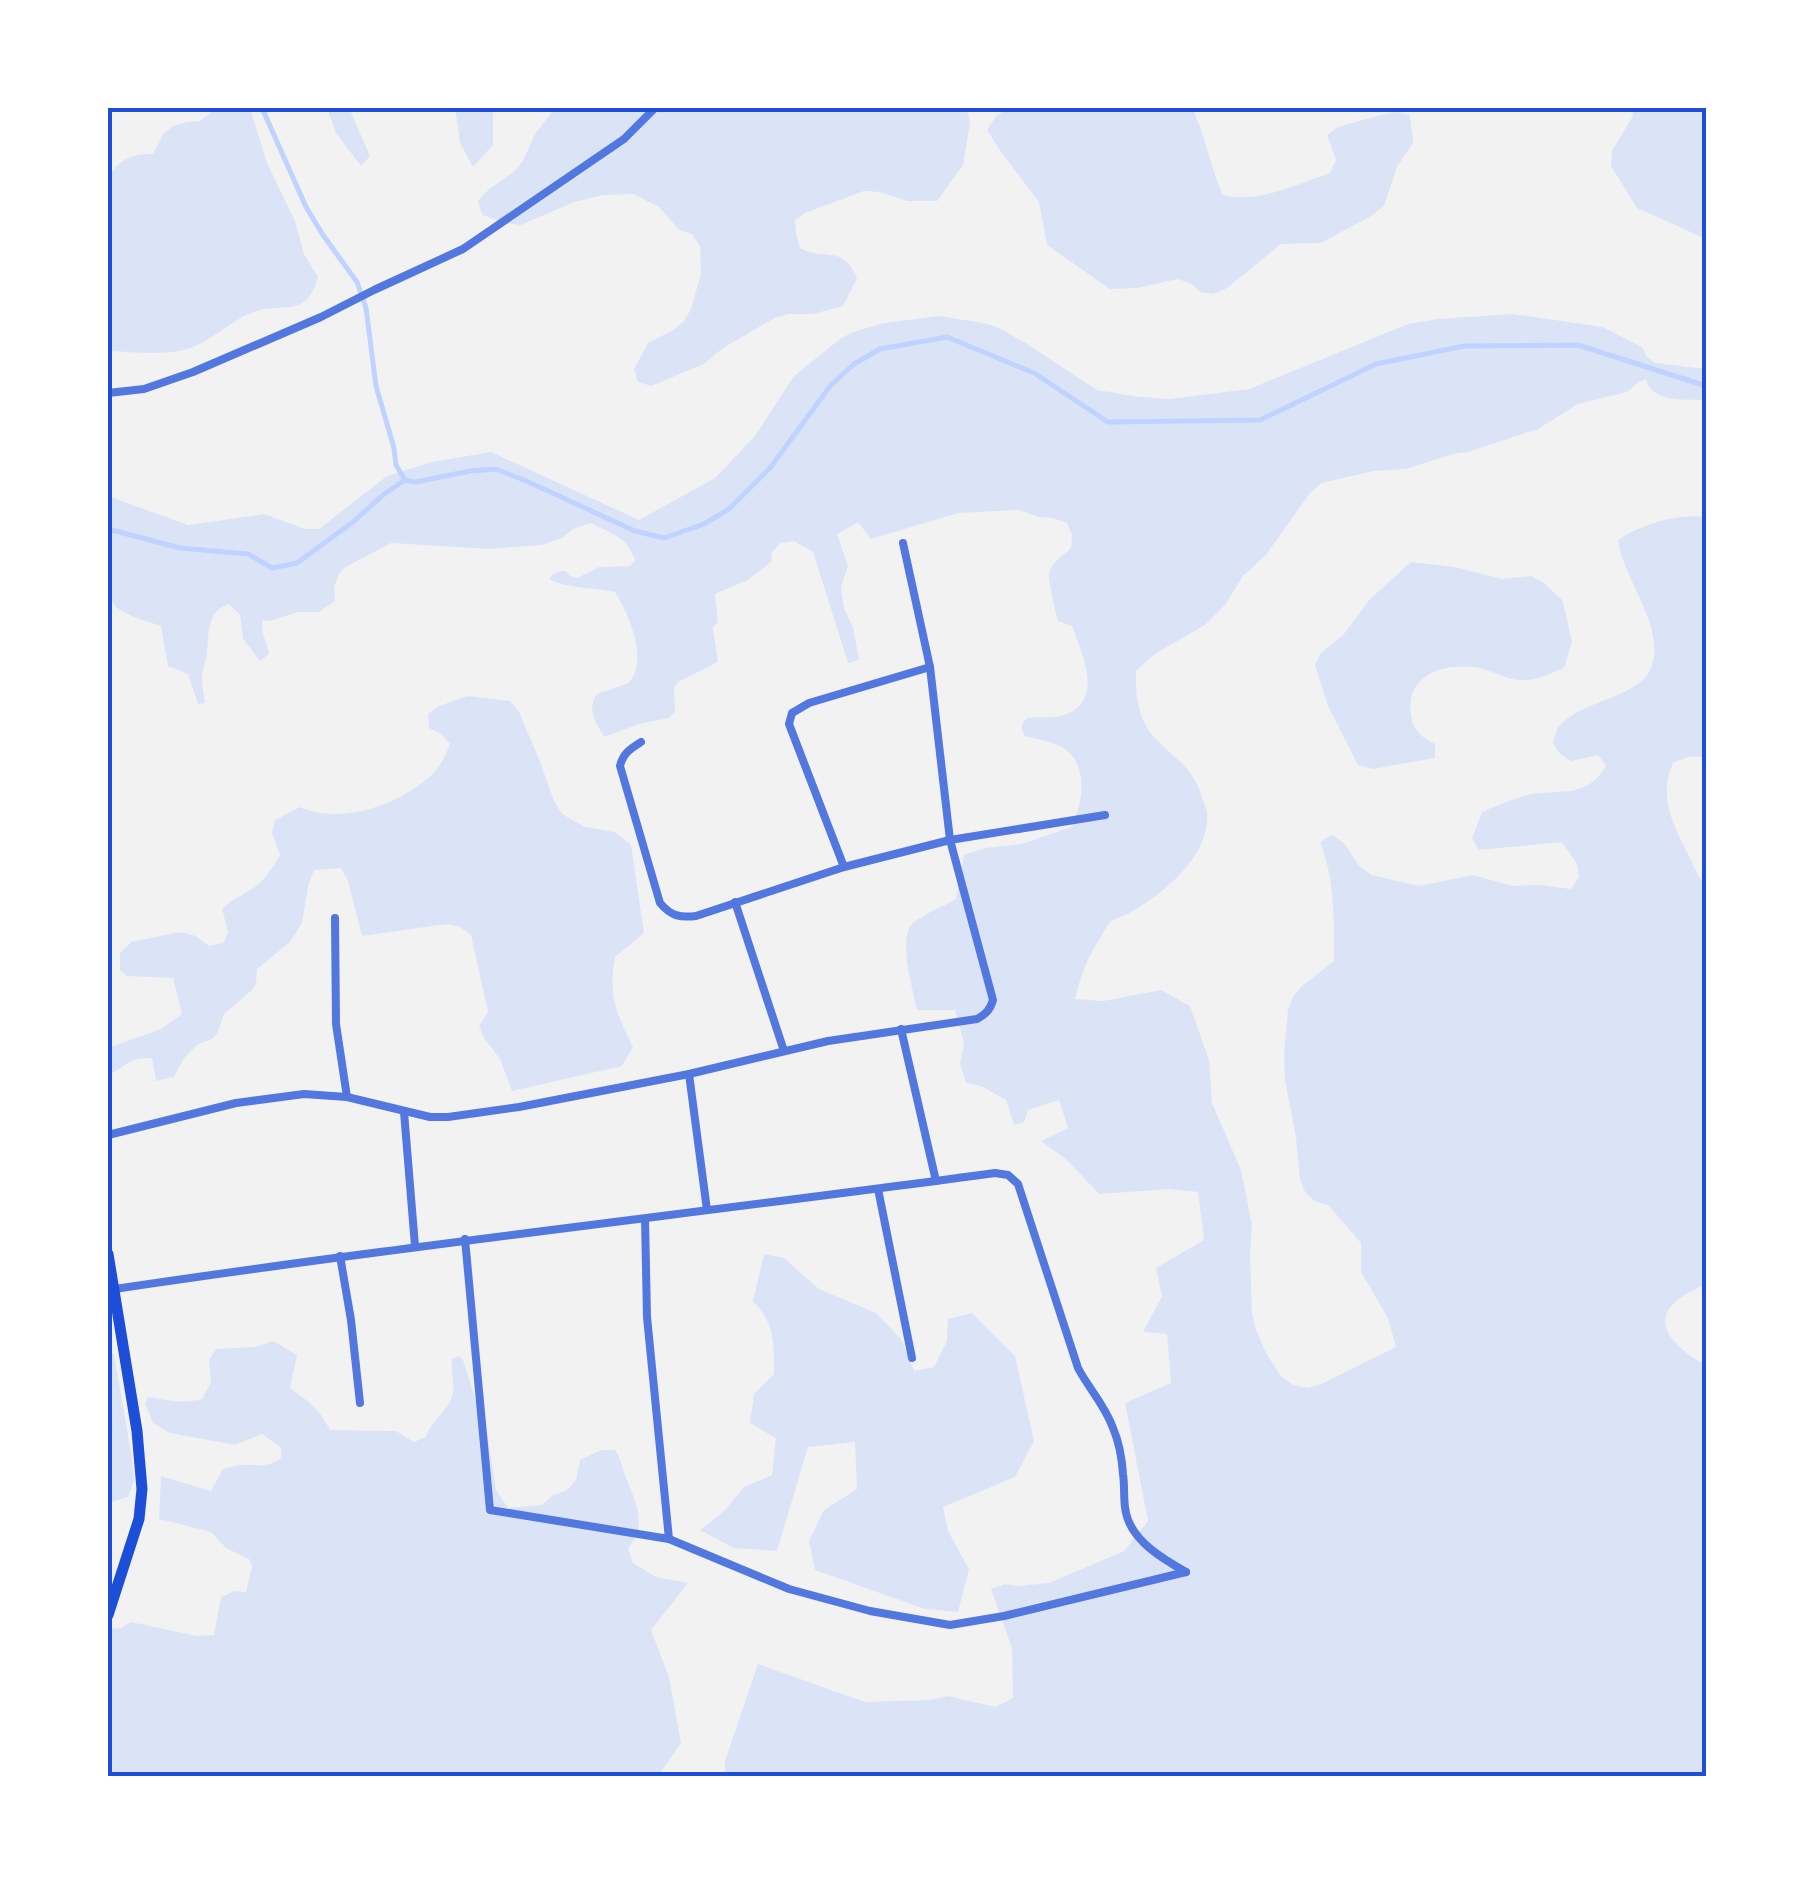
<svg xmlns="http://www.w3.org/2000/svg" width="1814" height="1884" viewBox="0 0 1814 1884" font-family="'Varela Round',sans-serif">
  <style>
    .green { fill: #dbe4f7 }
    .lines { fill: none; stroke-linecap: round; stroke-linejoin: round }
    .stream { stroke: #bfd3fe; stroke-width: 5 }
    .minor { stroke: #5277de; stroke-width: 8 }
    .secondary { stroke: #1d4ed8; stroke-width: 11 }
    .neatline { fill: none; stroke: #1d4ed8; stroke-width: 4 }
  </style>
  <rect width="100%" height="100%" fill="#f2f2f2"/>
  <g class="green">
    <path d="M217 108H250L267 163 295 221 304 254 318 277C306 322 280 299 249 314 228 323 209 343 187 349 161 356 134 352 108 351V178C120 159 131 154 153 154L163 134 173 126 187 122 200 121Z"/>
    <path d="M327 108H349L370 156 361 166 336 133Z"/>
    <path d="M455 108H493V145L473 167 460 143Z"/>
    <path d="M555 108H967L970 122 963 165 937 201H907L879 192 864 191 805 213 795 220 796 234 800 248C826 262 842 243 857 278L843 306 813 314H788L775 318 723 348 704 364 651 386 638 382 634 369 648 343 673 330 684 321 691 309 701 274 700 246 692 234 679 230 659 207 633 194 603 195 574 202 521 225 507 223 482 215 478 201 488 190 515 171 523 161 535 134Z"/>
    <path d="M1009 108H1192C1206 136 1210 167 1223 195 1258 204 1297 184 1330 173L1336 160 1327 135 1338 127 1381 115 1395 112 1410 115 1413 143 1397 167 1384 206 1371 216 1321 243 1281 244 1227 288 1214 294 1200 292 1190 283 1177 279 1138 288 1110 289 1047 245 1039 202 1001 152 987 130 996 116Z"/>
    <path d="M1632 108H1706V239L1637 208 1611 166 1612 151 1633 116Z"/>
    <path d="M1513 314 1603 327 1642 347 1647 357 1655 363 1706 369V400C1685 399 1653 404 1646 379L1639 382 1627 392 1578 404 1538 429 1468 452 1453 454 1406 469 1374 471 1321 483 1310 493 1266 555 1243 576 1225 605 1205 625 1156 653 1136 671C1135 694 1138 719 1154 737 1175 760 1191 764 1202 797 1203 802 1206 806 1207 812 1211 855 1164 893 1131 912 1125 916 1116 918 1110 922 1108 924 1103 933 1102 935 1088 956 1081 974 1075 999L1103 1001 1161 990 1190 1006 1209 1060 1212 1103 1241 1170 1252 1225 1250 1254 1252 1312 1255 1327 1266 1353 1281 1376 1293 1385 1308 1388 1321 1384 1396 1347 1388 1318 1361 1272V1243L1328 1205 1314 1201 1305 1192 1300 1179 1296 1138 1285 1080 1284 1053 1288 1010 1293 997 1301 987 1334 961C1334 921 1335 879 1320 842L1332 835 1344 843 1360 867 1372 875 1419 886 1473 875 1513 886 1541 885 1571 889 1579 877 1577 864 1562 842 1479 850 1472 838 1482 812C1496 806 1512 799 1527 795 1559 788 1586 800 1606 766L1598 755 1571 761 1560 754 1553 743C1554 740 1556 731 1558 728 1576 702 1635 698 1649 672 1670 631 1623 581 1618 540 1641 524 1679 513 1706 517V759C1695 753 1684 758 1673 763 1659 794 1671 821 1686 850 1693 863 1696 875 1706 886V1284C1695 1290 1681 1295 1672 1305 1650 1329 1687 1356 1706 1365V1776H725V1761L758 1664 865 1702 930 1700 948 1696 995 1707 1013 1698 1012 1648 991 1589 1005 1584 1019 1586 1049 1583 1124 1551 1148 1521 1125 1403 1171 1383 1167 1334 1143 1332 1162 1296 1156 1268 1204 1240 1198 1192 1169 1189 1099 1194 1067 1160 1041 1141 1068 1128 1059 1100 1028 1110 1024 1122 1014 1125 1006 1100 981 1086 966 1083 960 1064 964 1043 955 1010H917C913 990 897 938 913 923 925 913 943 907 956 899L964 855 985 848 1022 844 1071 827C1083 805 1089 766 1065 749 1055 742 1036 739 1025 736 1020 728 1021 724 1027 718 1038 716 1049 719 1060 716 1106 705 1083 656 1072 626L1058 621C1056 613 1048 581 1049 573 1051 563 1064 555 1071 548L1072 535 1067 523 1053 518 1039 517 1019 510 958 513 871 539 858 522 837 534 848 566 841 587 844 608 853 627 859 660 848 663 813 552 794 541 780 543 771 554 772 561 748 580 715 594 718 622 713 628 718 662 678 682 674 688 675 712 669 718 639 724 604 737C596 723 586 709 597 694L629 683C649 659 629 615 615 592 597 588 563 588 549 579 554 572 558 571 566 571L570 576 577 578 599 567 630 566 635 560C625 534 612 535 591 523L573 529 562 538 542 545 489 549 391 543 344 568 339 574 334 587 335 601 319 612H298L270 621 263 620C259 633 268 642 269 654L260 661 243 639 240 615 229 604C206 612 209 634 207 653 206 662 202 670 202 678 202 686 204 695 205 703L198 704 188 674 168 666 161 626C147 621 128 617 116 607 104 596 108 515 108 496L188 525 264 514 305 529H319L387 476 432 462 491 452 639 520 715 478 755 436 794 376 840 339 853 332 884 323 939 316 984 323 999 328 1024 342 1097 390 1140 397 1169 399 1249 389 1408 324 1438 319Z"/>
    <path d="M1411 562 1455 567 1502 579 1531 576 1543 582 1562 600 1566 614 1572 642 1564 668C1552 673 1540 679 1527 680 1508 682 1492 669 1473 667 1440 664 1405 676 1411 716 1413 731 1423 738 1435 744V758L1373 769 1358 765 1328 706 1315 665 1321 653 1344 634 1370 599Z"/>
    <path d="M468 696 510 701 519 712 539 759 554 801 562 814 585 827 615 832 631 845 644 933 615 957C608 996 616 1012 633 1047L622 1066 512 1091 500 1059 484 1038 479 1026 488 1012 471 935 460 927 447 924 362 936 348 881 341 868 314 870 308 886 302 923 290 942 257 969 256 984 252 990 224 1014 217 1034 212 1039 198 1044 184 1058 174 1077 156 1081 152 1058C128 1057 128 1066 108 1075V1048L161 1029 182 1014 173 978 127 976 120 970V953L131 942 180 932 196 936 209 946 223 943 228 932 222 909C231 900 241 896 252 889 265 881 272 868 280 855L272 833 275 820 300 807C341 825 395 806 428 778 439 769 445 757 450 744L441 734 429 728 428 714 439 706Z"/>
    <path d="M764 1254 784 1258 819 1289 876 1313 901 1339 914 1371 934 1367 947 1341 948 1319 972 1313 1015 1356 1034 1441 1015 1477 943 1507 948 1531 969 1569 958 1612 925 1609 815 1570 809 1541 824 1510 857 1489 855 1442 808 1447 777 1551 734 1548 700 1530 724 1511 744 1487 772 1475 776 1438 750 1423 754 1394 774 1374C774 1343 775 1324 753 1301Z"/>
    <path d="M273 1341 297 1355 290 1388C309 1402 319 1408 330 1430L396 1431 414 1442 426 1437C431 1420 449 1411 453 1393 455 1382 450 1371 452 1359L459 1356 463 1360 488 1438 496 1490 508 1508 542 1505 553 1495 566 1491 576 1480 580 1460 601 1450H615C622 1460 622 1469 627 1480 636 1503 648 1526 628 1548L633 1563 656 1577 688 1583 651 1630 669 1677 681 1743 658 1776H108V1629L121 1628 131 1622 197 1636 214 1635 221 1597 234 1591 246 1592 252 1566 249 1559 226 1548 211 1532 159 1519 161 1476 211 1491 223 1469C226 1468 238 1465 240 1465 256 1464 267 1469 281 1458V1448L262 1434 235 1445 170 1433 153 1423 145 1403 148 1397C167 1400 182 1404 202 1399L211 1382 209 1360 216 1349 255 1347Z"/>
    <path d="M108 1354H114L132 1459 134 1481 128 1497 108 1503Z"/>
  </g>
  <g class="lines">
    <g class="stream">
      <path d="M262 108 306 207 323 235 357 282 366 308 376 386 394 448 396 465 405 480"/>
      <path d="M108 529 180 548 248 554 272 568 297 563 353 522 383 495 405 480 416 482 470 471 495 469 524 480 635 531 664 538 704 524 729 509 770 468 831 385 854 364 880 349 947 337 1034 373 1108 422 1260 420 1376 364 1464 346 1578 345 1706 386"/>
    </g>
    <g class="minor">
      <path d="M108 393 144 389 193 372 321 317 374 290 463 249 624 139 655 108"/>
      <path d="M641 742C630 749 623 753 620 766L660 903C671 916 680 918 696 916L844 867 950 840 1105 815"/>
      <path d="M844 867 789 724 792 713 809 703 930 667"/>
      <path d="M735 902 784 1051"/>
      <path d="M335 918 336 1024 347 1097"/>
      <path d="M901 1029 936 1181"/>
      <path d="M689 1074 707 1210"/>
      <path d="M404 1112 415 1246"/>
      <path d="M108 1135 236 1103 304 1094 347 1097 430 1117H448L519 1107 689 1074 828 1041 977 1019C986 1014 990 1010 993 1000L950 840 930 667 903 543"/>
      <path d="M878 1189 912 1358"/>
      <path d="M645 1219 647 1317 669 1539"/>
      <path d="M465 1239 490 1510 669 1539 789 1589 870 1611 950 1625 1004 1616 1186 1572"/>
      <path d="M340 1256 351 1320 360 1403"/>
      <path d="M108 1290C403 1246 699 1213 995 1173L1008 1175 1018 1184 1078 1368C1089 1389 1105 1405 1113 1428 1119 1442 1122 1459 1123 1474 1125 1487 1123 1501 1126 1513 1132 1541 1163 1559 1186 1572"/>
    </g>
    <path class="secondary" d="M108 1254 137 1431 142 1489 139 1519 108 1615"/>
  </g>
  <rect width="1814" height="1884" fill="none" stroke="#ffffff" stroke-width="220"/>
  <rect x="110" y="110" width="1594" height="1664" class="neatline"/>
</svg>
